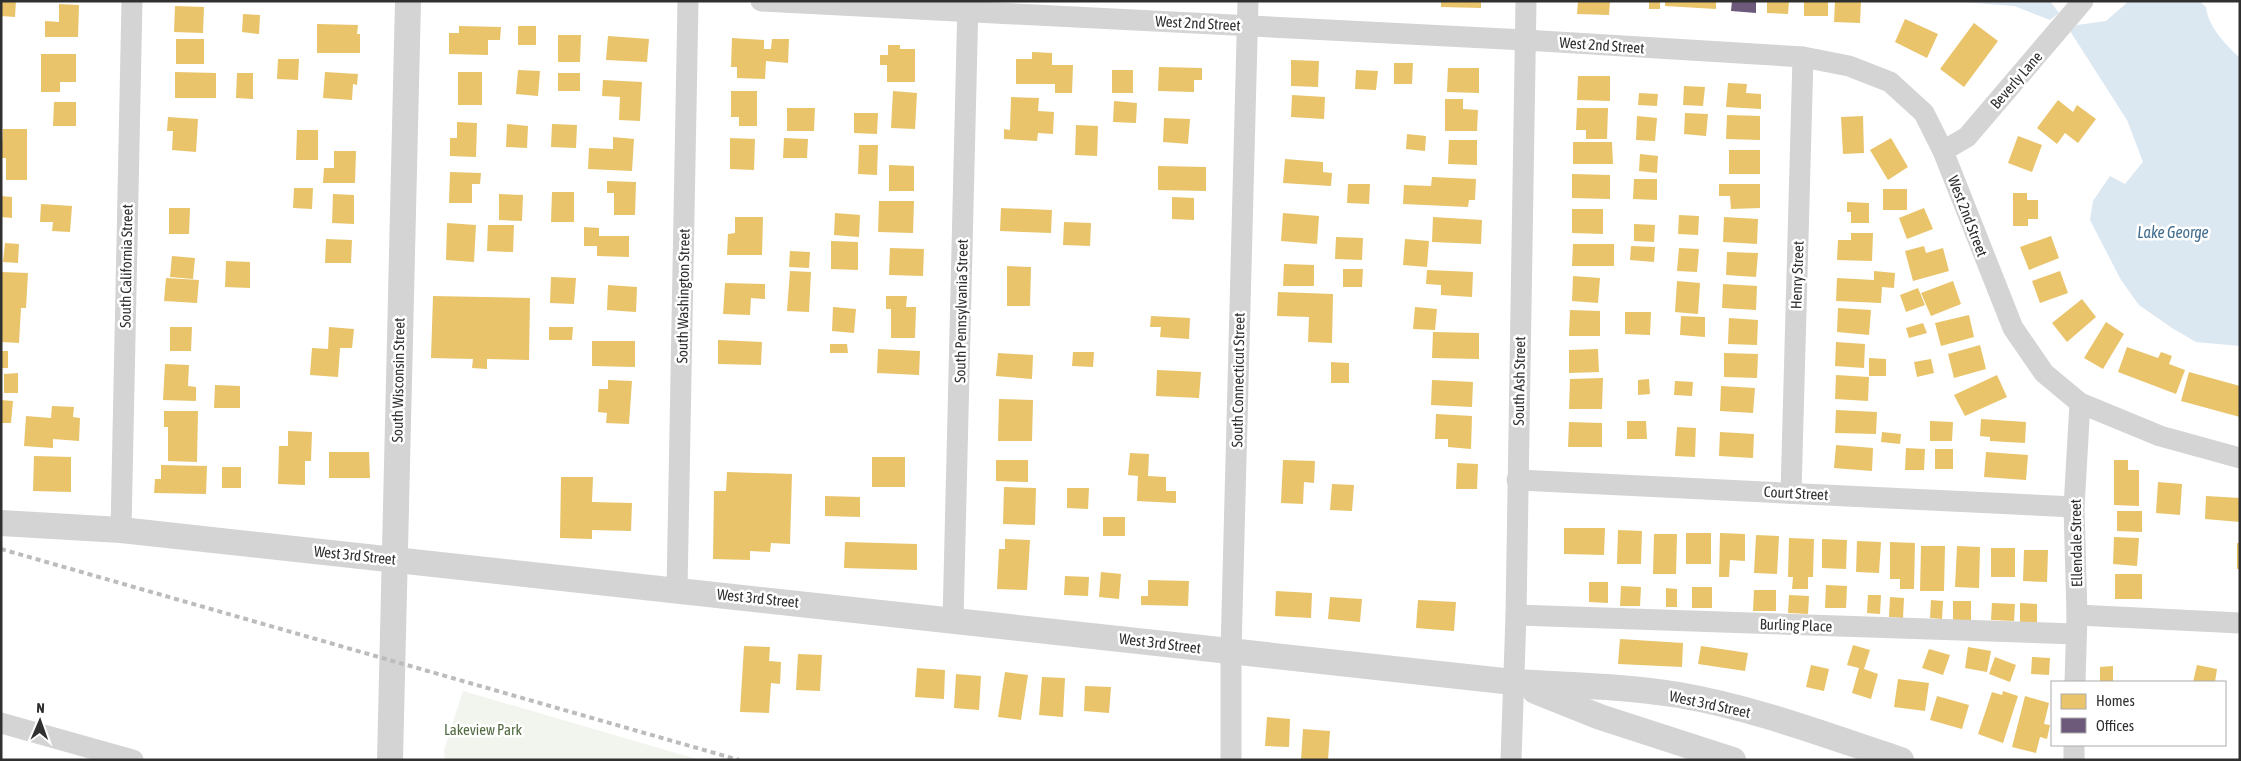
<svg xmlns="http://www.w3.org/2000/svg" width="2241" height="761" viewBox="0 0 2241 761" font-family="'Asap Condensed',sans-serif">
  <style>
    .green { fill: #f1f5ed }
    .water { fill: #dbe7f1 }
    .homes { fill: #e9c46a }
    .offices { fill: #6d597a }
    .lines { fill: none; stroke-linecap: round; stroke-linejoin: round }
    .minor { stroke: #d4d4d4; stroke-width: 21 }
    .tertiary { stroke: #d4d4d4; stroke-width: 26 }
    .rail { stroke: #bcbcbc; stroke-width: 4; stroke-dasharray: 5 4; stroke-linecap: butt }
    .labels { text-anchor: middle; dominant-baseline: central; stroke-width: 5; stroke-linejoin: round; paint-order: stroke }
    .street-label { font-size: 15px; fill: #303030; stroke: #fff }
    .park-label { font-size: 15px; fill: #516a3f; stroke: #fff }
    .water-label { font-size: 16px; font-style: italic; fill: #416d8f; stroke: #fff }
  </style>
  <rect width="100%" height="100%" fill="#fff"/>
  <path class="green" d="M463 691 700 760H445L444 750Z"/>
  <g class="water">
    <path d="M1948 1H2050L2059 13 2050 20 2014 6Z"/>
    <path d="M2129 1H2199L2206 7C2208 27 2226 45 2240 58V346L2196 342 2172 328 2139 305 2121 280 2090 220 2093 201 2110 176 2125 184 2143 162 2127 120 2070 31 2077 25 2106 21Z"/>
  </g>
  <g class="homes">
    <path d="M1 1H16L15 17 1 16Z"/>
    <path d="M1441 1H1481V8L1441 7Z"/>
    <path d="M1578 1H1610L1609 15 1577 14Z"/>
    <rect x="1649" y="1" width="11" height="8"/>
    <path d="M1665 1H1716V9L1665 6Z"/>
    <path d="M1767 1H1789L1788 14 1767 13Z"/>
    <rect x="1804" y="1" width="24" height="15"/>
    <path d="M1835 1H1861L1860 23 1834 22Z"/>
    <path d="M59 4 79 5 78 37H45V21L59 22Z"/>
    <path d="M175 6 204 7 203 33 174 32Z"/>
    <path d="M243 14 260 15 259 34 242 32Z"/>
    <path d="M1905 19 1938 34 1927 58 1895 42Z"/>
    <path d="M1974 23 1998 41 1964 87 1940 69Z"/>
    <path d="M317 24 358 25 357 34H360V53H317Z"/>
    <path d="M459 26 501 27 500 40H488V55L449 54V33H459Z"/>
    <rect x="518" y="26" width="18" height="19"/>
    <path d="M558 35H581L580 62H558Z"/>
    <path d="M608 36 649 39 647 62 606 60Z"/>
    <path d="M732 38 764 40V49H771L772 39H789L788 63 766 61 765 79 737 78V67H731Z"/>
    <rect x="176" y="39" width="28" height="25"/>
    <path d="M888 45H900V49H915V82H887V65H880V55H888Z"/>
    <path d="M1032 52 1052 53V65H1073L1072 93H1055V84H1016V59H1032Z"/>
    <path d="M41 54H76V82H60V92H41Z"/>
    <path d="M278 59H299L298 80 277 79Z"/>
    <path d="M1291 60 1319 61 1318 87 1291 86Z"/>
    <path d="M1394 63H1413L1412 84H1394Z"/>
    <path d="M1159 67 1202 68V80H1194V92L1158 91Z"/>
    <path d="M1448 68H1479V93L1447 92Z"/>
    <path d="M518 70 540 71 538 96 516 94Z"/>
    <rect x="1112" y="70" width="21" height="23"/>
    <path d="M1356 70 1378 71 1376 90 1355 89Z"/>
    <path d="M175 72 216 73V98H175Z"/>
    <path d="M325 72 358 74 357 85 353 84 352 100 323 98Z"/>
    <rect x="458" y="72" width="24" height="33"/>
    <path d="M237 73H253V99L236 98Z"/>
    <rect x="558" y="73" width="22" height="18"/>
    <path d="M1578 76H1610V101L1577 100Z"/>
    <path d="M603 80 642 82 640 121 619 120 620 97 602 96Z"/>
    <path d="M1728 83 1747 84 1746 93 1761 94V109L1726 107Z"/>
    <path d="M1684 86 1705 87 1703 106 1683 105Z"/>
    <path d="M731 91H757V126H739V117H731Z"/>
    <path d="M893 91 917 93 915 129 891 128Z"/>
    <path d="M1639 93 1658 94 1657 106 1638 105Z"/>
    <path d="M1292 95 1325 97 1324 119 1291 117Z"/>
    <path d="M1011 97 1039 98 1038 111 1054 112 1053 134 1038 133 1037 141 1004 139V129L1010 130Z"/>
    <path d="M1445 99H1463V109L1478 110 1477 131H1445Z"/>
    <path d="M2058 100 2073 112 2077 105 2096 119 2078 143 2065 133 2057 144 2037 128Z"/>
    <path d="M1114 101 1137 103 1136 123 1113 122Z"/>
    <path d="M54 102H76V126H53Z"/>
    <path d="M787 108H815L814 131H787Z"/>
    <path d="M1577 108H1608L1607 139H1586V130H1576Z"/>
    <path d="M854 113H878L877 134 854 133Z"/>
    <path d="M1685 113 1708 114 1706 136 1684 134Z"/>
    <path d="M1727 115 1760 116V140L1726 139Z"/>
    <path d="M1637 116 1657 118 1655 141 1636 140Z"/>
    <path d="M1863 116 1864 153 1843 154 1841 117Z"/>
    <path d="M168 117 198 119 196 152 172 150 173 131H167Z"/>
    <path d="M1164 118 1190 119 1188 144 1163 142Z"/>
    <path d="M457 122 477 123 476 157 450 156V138H457Z"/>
    <path d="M507 124 528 126 527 148 506 147Z"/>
    <path d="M552 124 577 125 576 148 551 147Z"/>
    <path d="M1076 125 1098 126 1097 156 1075 155Z"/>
    <path d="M3 129H27V180H6V158H1Z"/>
    <path d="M297 130H318V160H296Z"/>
    <path d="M1407 134 1426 136 1425 151 1406 149Z"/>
    <path d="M2018 136 2042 145 2032 172 2008 163Z"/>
    <path d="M613 137 634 139 632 171 588 169 589 148 613 149Z"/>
    <path d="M730 138 755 139 754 170 730 169Z"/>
    <path d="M784 138 808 139 807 158H783Z"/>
    <path d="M1891 138 1908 167 1888 180 1870 150Z"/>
    <path d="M1449 140H1477V165L1448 164Z"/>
    <path d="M1573 142H1612L1613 164H1573Z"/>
    <path d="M859 145H878L877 175 858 174Z"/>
    <rect x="1729" y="150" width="31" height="24"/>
    <path d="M334 151H356L355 183H323L324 168H334Z"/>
    <path d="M1640 154 1658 156 1657 173 1639 171Z"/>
    <path d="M1285 159 1323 162V172L1332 173 1331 186 1283 183Z"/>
    <path d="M889 165 914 166V191H889Z"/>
    <path d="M1158 166 1206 167V191L1158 190Z"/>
    <path d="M450 172 481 173 480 184H472V203H449Z"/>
    <path d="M1572 174 1610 175V199L1572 198Z"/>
    <path d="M1432 177 1476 179 1475 200H1469L1468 207 1403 204 1404 185 1431 186Z"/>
    <path d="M1634 179H1657V200L1633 199Z"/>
    <path d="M607 181 636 182 635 215H614V193H607Z"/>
    <path d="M1348 184H1370L1369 204 1347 203Z"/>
    <path d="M1719 184H1760V208L1731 209 1730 196H1719Z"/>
    <path d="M294 188H313L312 209 293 208Z"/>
    <rect x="1883" y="189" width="24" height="21"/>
    <path d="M552 192H574V222H551Z"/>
    <path d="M2013 193H2027V200H2038V219H2028V226H2013Z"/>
    <path d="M333 194 354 195V224L332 223Z"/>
    <path d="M499 194 523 195 522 221 499 220Z"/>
    <path d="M1 196 12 197V218L1 217Z"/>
    <path d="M1172 197 1194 198V220L1172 219Z"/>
    <path d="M879 201H914L913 233 878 232Z"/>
    <path d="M1847 202 1869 203V223H1851V212H1847Z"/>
    <path d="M41 204 72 206 70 232 52 231 53 222H40Z"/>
    <path d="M169 208H190L189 234H169Z"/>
    <path d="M1001 208 1052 210 1051 233 1000 231Z"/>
    <path d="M1924 208 1933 229 1907 239 1899 218Z"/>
    <path d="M1572 209H1603V234L1572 233Z"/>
    <path d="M835 213 860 215 859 237 834 235Z"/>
    <path d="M1283 213 1319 216 1317 244 1281 241Z"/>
    <path d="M1679 215 1699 216 1698 235 1678 234Z"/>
    <path d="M735 217H763L762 255H727L728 234 735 233Z"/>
    <path d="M1433 217 1482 220 1481 244 1432 242Z"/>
    <path d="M1724 217 1758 219 1757 244 1723 242Z"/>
    <path d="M1064 222 1091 223 1090 246 1063 245Z"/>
    <path d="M447 223 476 225 474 262 446 260Z"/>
    <path d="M1634 224 1655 225 1654 242 1634 241Z"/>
    <path d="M488 225H514L513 252 487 251Z"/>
    <path d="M584 227 599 228V236H629V257L597 256V246H584Z"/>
    <path d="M1851 233H1873L1872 261 1837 260 1838 240H1851Z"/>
    <path d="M2051 236 2059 258 2029 270 2020 247Z"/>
    <path d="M1336 237 1363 238 1362 260 1335 259Z"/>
    <path d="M326 239 352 240 351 263H325Z"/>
    <path d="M1405 239 1429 241 1427 267 1403 265Z"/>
    <path d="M831 241 858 242V270L831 269Z"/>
    <path d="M5 243 19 244 18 263 3 262Z"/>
    <path d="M1573 244H1614V266H1572Z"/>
    <path d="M1631 246 1655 247 1654 262 1630 260Z"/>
    <path d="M1924 246 1926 253 1943 248 1949 271 1913 281 1905 251Z"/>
    <path d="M890 248 924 249 923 276 889 275Z"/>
    <path d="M1679 248 1699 249 1697 272 1677 271Z"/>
    <path d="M790 251 810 252 809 268 789 267Z"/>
    <path d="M1727 252 1758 253 1756 277 1726 275Z"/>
    <path d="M172 256 195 258 193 279 170 277Z"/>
    <path d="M226 261 250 262V288L225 287Z"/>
    <path d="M1284 264 1314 265V286H1283Z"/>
    <path d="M1007 266 1031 267 1030 306H1007Z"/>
    <path d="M1343 269H1363L1362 287H1343Z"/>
    <path d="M1427 270 1473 272 1472 297 1441 295V285L1426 284Z"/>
    <path d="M790 271 811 272 809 312 787 311Z"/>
    <path d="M1874 271 1895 273 1894 288 1882 287 1881 303 1836 301 1837 278 1874 280Z"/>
    <path d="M2060 271 2068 293 2040 303 2032 281Z"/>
    <path d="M2 272 28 273 26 308H21L19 343 1 342Z"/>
    <path d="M1573 276 1600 278 1598 303 1572 301Z"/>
    <path d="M551 277 576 278 574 304 550 303Z"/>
    <path d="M166 278 199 280 197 303 164 301Z"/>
    <path d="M1677 281 1700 283 1698 314 1675 312Z"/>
    <path d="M1953 281 1961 304 1931 316 1921 293Z"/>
    <path d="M725 283 765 284V299L751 298 750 315 723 314Z"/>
    <path d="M1723 284 1757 286 1756 310 1722 308Z"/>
    <path d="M608 285 637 287 636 312 607 310Z"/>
    <path d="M1918 288 1925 305 1906 312 1900 295Z"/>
    <path d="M1278 292 1333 294 1332 343 1308 342 1309 317 1277 316Z"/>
    <path d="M433 296 530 298 529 360 487 359V369L472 368 473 359 431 358Z"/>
    <path d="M886 296H907L906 307H916L915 338H891V309H886Z"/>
    <path d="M2082 299 2096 317 2067 342 2052 323Z"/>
    <path d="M833 307 856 309 854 333 832 331Z"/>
    <path d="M1415 307 1437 309 1435 330 1413 329Z"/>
    <path d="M1838 308 1871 310 1869 335 1837 332Z"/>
    <path d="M1570 310 1600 311V336H1569Z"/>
    <path d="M1625 312H1651L1650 335 1625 334Z"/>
    <path d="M1969 315 1974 337 1941 346 1935 323Z"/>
    <path d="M1151 316 1190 318 1189 339 1160 337 1161 327H1150Z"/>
    <path d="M1681 316 1705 317V337L1680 335Z"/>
    <path d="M1729 318 1758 320 1757 345 1728 344Z"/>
    <path d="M2106 322 2124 334 2103 369 2084 358Z"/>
    <path d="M1923 323 1927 333 1909 338 1906 328Z"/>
    <path d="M170 327H192L191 351H170Z"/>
    <path d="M329 327 354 329 352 348H340L338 377 310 375 312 348 328 349Z"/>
    <path d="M549 327H573L572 340H549Z"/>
    <path d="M1433 332 1479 333V359L1432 358Z"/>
    <path d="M718 340 762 342 761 365 718 364Z"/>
    <path d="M592 341H635V367L592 366Z"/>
    <path d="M1836 342 1865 344 1864 368 1835 366Z"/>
    <path d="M830 344H847L848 353H830Z"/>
    <path d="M1980 345 1986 369 1954 378 1948 354Z"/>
    <path d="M2127 347 2158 358 2161 352 2172 356 2169 364 2185 370 2176 394 2118 372Z"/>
    <path d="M878 349 920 351 919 375 877 373Z"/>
    <path d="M1598 349 1599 372 1569 373V350Z"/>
    <rect x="1" y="351" width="7" height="17"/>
    <path d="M1073 352H1094L1093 367 1072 366Z"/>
    <path d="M998 353 1033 355 1032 379 996 376Z"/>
    <path d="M1724 353 1758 354 1757 378 1724 377Z"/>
    <path d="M1869 358 1886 359V376H1869Z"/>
    <path d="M1931 359 1934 373 1917 377 1914 362Z"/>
    <path d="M1331 362 1349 363V383H1331Z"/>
    <path d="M165 364 189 365 188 386 196 387V401L163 400Z"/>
    <path d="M1157 370 1201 372 1199 398 1156 396Z"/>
    <path d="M2189 372 2240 386V417L2181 401Z"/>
    <path d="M18 373V393H4V374Z"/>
    <path d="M1836 375 1869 377 1868 401 1835 399Z"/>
    <path d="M1997 375 2007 397 1965 416 1954 395Z"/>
    <path d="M1603 378 1602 409H1569L1570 379Z"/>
    <path d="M1649 379 1650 394 1638 395V380Z"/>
    <path d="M608 380 632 381 629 424 606 423 607 413 598 412 599 389H608Z"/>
    <path d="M1432 380 1473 382 1472 407 1431 405Z"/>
    <path d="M1675 381 1693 382 1692 396 1674 395Z"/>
    <path d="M215 385 240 386V408H214Z"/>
    <path d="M1721 386 1755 388 1753 413 1720 411Z"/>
    <path d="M999 399 1033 400 1032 441H998Z"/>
    <path d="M1 400 13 401 11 423H1Z"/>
    <path d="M52 406 74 407 73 417 80 418 79 441 53 439V448L24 446 26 416 51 418Z"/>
    <path d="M1836 410 1877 412 1876 434 1835 433Z"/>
    <path d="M164 411H198L197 462 168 461V427H164Z"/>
    <path d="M1436 414 1472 416 1471 449 1448 447V439H1435Z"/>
    <path d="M1981 419 2026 422 2025 443 1990 441V437L1980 436Z"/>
    <path d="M1627 421H1646L1647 439H1627Z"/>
    <path d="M1930 421 1953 422 1952 441H1930Z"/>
    <path d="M1569 422 1602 423V447H1568Z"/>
    <path d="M1677 427 1696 428 1695 457 1675 456Z"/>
    <path d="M288 431 312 432 311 461H305V485L278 484 279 446H288Z"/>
    <path d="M1720 432 1754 434 1753 458 1719 456Z"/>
    <path d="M1882 432 1901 434 1900 444 1881 442Z"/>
    <path d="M1836 445 1873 448 1872 471 1834 468Z"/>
    <path d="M1906 448 1925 449 1924 470H1905Z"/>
    <rect x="1935" y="449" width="18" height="20"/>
    <path d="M329 452H369L370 478H329Z"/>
    <path d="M1986 452 2028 455 2026 480 1984 477Z"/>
    <path d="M1130 453 1149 454 1148 476 1166 477V491H1176V503L1137 501 1138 476 1128 475Z"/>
    <path d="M34 456 71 457V492L33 491Z"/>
    <rect x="872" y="457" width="33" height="30"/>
    <path d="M996 460H1028V482L996 481Z"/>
    <path d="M1283 460 1315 461 1314 483 1304 482 1303 504 1281 503Z"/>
    <path d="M2114 460H2128V470H2139V506L2114 505Z"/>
    <path d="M1457 463 1478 464 1477 489H1456Z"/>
    <path d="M161 465 207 466 206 494 154 493 155 479H161Z"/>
    <rect x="222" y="467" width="19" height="21"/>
    <path d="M727 472 792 474 790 544 771 543 770 552 750 551V560L713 559 714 491H726Z"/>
    <path d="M561 477H593L592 502 632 503 631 531 592 530V539L560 538Z"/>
    <path d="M2158 482 2182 484 2180 515 2156 513Z"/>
    <path d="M1332 484 1354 485 1352 511 1330 510Z"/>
    <path d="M1004 487 1036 488 1035 525 1003 524Z"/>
    <path d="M1067 488H1089L1088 509 1067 508Z"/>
    <path d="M825 496 860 497V517L825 516Z"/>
    <path d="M2206 496 2240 498V522L2205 519Z"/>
    <path d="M2117 511H2142V532L2117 531Z"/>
    <rect x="1103" y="517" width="22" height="19"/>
    <path d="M1564 528H1605L1604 555 1564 554Z"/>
    <path d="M1618 530 1642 531 1641 564H1617Z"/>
    <rect x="1686" y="533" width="25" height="31"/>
    <path d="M1720 533 1745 534V561L1730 560 1729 577H1719Z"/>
    <path d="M1654 534H1677L1676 574H1653Z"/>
    <path d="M1756 535 1779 536 1777 574 1754 573Z"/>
    <path d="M2114 537 2139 538 2137 566 2113 564Z"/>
    <path d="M1789 538 1814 539 1813 577H1808V589H1792L1793 577H1788Z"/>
    <path d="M1005 539 1030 540 1027 590 997 589 999 549H1005Z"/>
    <path d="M1822 539 1847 540 1846 569 1822 568Z"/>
    <path d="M1857 541 1881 542 1879 573 1856 572Z"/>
    <path d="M845 542 917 544V570L844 568Z"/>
    <path d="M1890 542 1915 543 1914 589H1900V579H1890Z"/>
    <rect x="2237" y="543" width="3" height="26"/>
    <path d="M1921 546H1945L1944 591H1920Z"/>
    <path d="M1957 546 1980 547 1979 588 1955 587Z"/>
    <rect x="1991" y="548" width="24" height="29"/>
    <path d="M2024 550H2048L2047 582 2023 581Z"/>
    <path d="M1101 572 1121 574 1119 599 1099 597Z"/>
    <rect x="2115" y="574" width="27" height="25"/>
    <path d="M1065 576 1089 577 1088 596 1064 595Z"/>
    <path d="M1148 580 1189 581 1188 606 1141 605V596H1148Z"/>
    <path d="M1589 582H1608V603L1589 602Z"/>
    <path d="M1826 585 1847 586 1846 608H1825Z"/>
    <path d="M1621 586 1641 587 1640 606H1620Z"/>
    <rect x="1692" y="587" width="20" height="21"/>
    <path d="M1666 588 1677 589V607H1666Z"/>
    <path d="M1754 590H1776V611H1753Z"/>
    <path d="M1276 591 1312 593 1311 618 1275 616Z"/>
    <path d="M1789 595 1809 596 1808 614 1788 613Z"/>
    <path d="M1868 595H1881L1880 614 1867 613Z"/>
    <path d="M1330 597 1362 599 1360 622 1328 619Z"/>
    <path d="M1890 597 1904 598 1903 618 1889 617Z"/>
    <path d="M1418 600 1456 602 1454 631 1416 628Z"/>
    <path d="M1931 600 1943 601 1942 619 1930 618Z"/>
    <rect x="1953" y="601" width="18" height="20"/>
    <path d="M1992 603 2015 604 2014 621 1991 620Z"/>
    <path d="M2020 603 2037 604V624H2020Z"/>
    <path d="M1620 639 1683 643 1682 667 1618 664Z"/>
    <path d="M1853 645 1870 650 1864 669 1878 674 1871 699 1852 693 1859 668 1847 665Z"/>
    <path d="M744 646 770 647 769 661 781 662 780 684 771 683 769 713 740 712Z"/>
    <path d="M1701 646 1748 653 1745 671 1698 664Z"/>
    <path d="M1968 647 1991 651 1987 672 1965 668Z"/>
    <path d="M1929 649 1950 655 1943 675 1922 668Z"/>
    <path d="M798 654 822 655 820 691 796 690Z"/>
    <path d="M1995 657 2016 665 2010 682 1989 674Z"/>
    <path d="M2032 657 2050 658 2049 675 2031 674Z"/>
    <path d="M1811 665 1829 669 1824 691 1806 687Z"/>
    <path d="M2197 665 2217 669 2215 682H2193Z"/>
    <path d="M2113 666V682H2100V667Z"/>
    <path d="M917 668 945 670 944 699 915 697Z"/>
    <path d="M1005 672 1028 675 1021 720 998 717Z"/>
    <path d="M956 674 981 676 979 710 954 708Z"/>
    <path d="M1042 677 1065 678 1063 717 1039 715Z"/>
    <path d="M1898 679 1929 683 1925 711 1894 707Z"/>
    <path d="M1085 686 1111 687 1109 713 1084 711Z"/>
    <path d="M2003 691 2018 696 2003 743 1978 734 1992 692 2002 695Z"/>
    <path d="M1937 696 1969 705 1962 729 1930 720Z"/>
    <path d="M2025 696 2049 703 2044 724 2050 725 2047 739 2040 737 2036 753 2012 747Z"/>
    <path d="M1267 717 1290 719 1289 747 1265 746Z"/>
    <path d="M1303 729 1330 731 1328 760H1301Z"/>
  </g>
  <path class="offices" d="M1732 1H1756V13L1731 11Z"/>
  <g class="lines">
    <g class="minor">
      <path d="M761 1 1525 40 1803 57 1849 66 1890 82 1924 113 1943 151 2013 328 2044 373 2080 403 2160 436 2240 458"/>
      <path d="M1943 151 1967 137 2083 1"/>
      <path d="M1517 480 2074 507"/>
      <path d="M1791 493 1803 57"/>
      <path d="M121 530 132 1"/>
      <path d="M677 590 688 1"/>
      <path d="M1516 615 2076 634"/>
      <path d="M2077 615 2240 623"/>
      <path d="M953 621 968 1"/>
      <path d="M2075 682 2077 615 2074 507 2080 403"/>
      <path d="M1 723 133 760"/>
      <path d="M1231 760V651L1248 1"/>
      <path d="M1511 760 1516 615 1526 1"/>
      <path d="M2074 760V745"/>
    </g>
    <g class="tertiary">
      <path d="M1 523 121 530 1513 682C1568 685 1624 686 1679 695 1755 708 1828 736 1901 760"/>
      <path d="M1535 691 1600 717 1733 760"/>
      <path d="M390 760 408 1"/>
    </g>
    <path class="rail" d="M1 549 739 760"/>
  </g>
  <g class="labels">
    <g class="street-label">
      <text transform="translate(1198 23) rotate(3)">West 2nd Street</text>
      <text transform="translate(1602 45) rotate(4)">West 2nd Street</text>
      <text transform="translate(2016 80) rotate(-49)">Beverly Lane</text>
      <text transform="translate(1968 216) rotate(69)">West 2nd Street</text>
      <text transform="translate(126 266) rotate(-89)">South California Street</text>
      <text transform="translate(1797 275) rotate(-88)">Henry Street</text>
      <text transform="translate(683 296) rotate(-89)">South Washington Street</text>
      <text transform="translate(961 311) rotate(-89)">South Pennsylvania Street</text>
      <text transform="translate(398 380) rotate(-89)">South Wisconsin Street</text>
      <text transform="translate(1238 380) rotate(-89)">South Connecticut Street</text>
      <text transform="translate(1519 381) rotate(-89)">South Ash Street</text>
      <text transform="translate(1796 493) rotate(3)">Court Street</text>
      <text transform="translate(2076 543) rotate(-91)">Ellendale Street</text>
      <text transform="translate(355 555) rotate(6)">West 3rd Street</text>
      <text transform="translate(758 598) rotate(6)">West 3rd Street</text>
      <text transform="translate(1796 625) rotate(2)">Burling Place</text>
      <text transform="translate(1160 643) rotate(7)">West 3rd Street</text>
      <text transform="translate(1710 704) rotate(12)">West 3rd Street</text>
    </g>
    <g class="park-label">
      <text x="483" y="729">Lakeview Park</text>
    </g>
    <g class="water-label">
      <text x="2173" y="232">Lake George</text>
    </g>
  </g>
  <rect width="2241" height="761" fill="none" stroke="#303030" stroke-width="5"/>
  <rect x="2051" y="681" width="175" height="65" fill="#ffffff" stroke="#acacac"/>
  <rect x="2061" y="694" width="25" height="15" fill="#e9c46a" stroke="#acacac"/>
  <text x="2096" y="706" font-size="15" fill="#303030">Homes</text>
  <rect x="2061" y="718" width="25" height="15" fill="#6d597a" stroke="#acacac"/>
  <text x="2096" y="731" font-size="15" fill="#303030">Offices</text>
  <g transform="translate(40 721) rotate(2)" stroke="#ffffff" stroke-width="4" paint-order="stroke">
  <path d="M0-4L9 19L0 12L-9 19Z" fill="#303030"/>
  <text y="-8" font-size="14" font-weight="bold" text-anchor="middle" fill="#303030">N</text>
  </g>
</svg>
